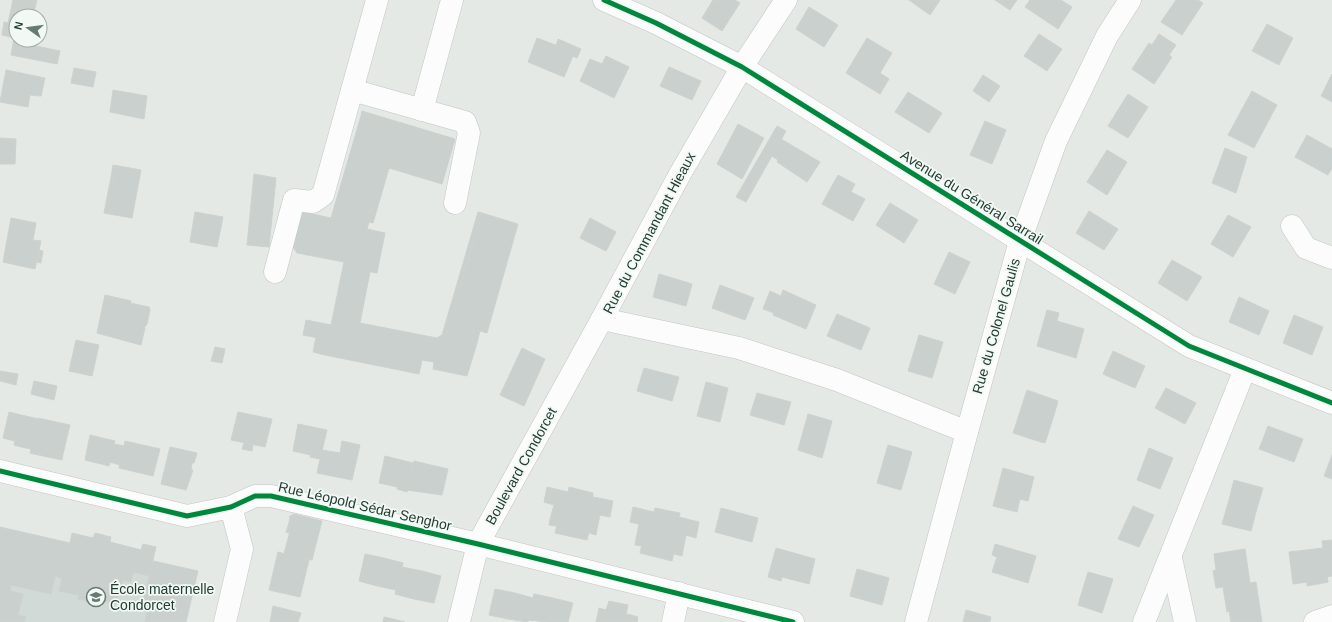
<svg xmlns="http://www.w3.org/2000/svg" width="1332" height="622" viewBox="0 0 1332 622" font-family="Helvetica,sans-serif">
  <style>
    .built { fill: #d1dad6 }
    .building { fill: #cad0cd; stroke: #cdd2cf }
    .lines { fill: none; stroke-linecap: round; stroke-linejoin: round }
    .minor-casing { stroke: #c1c6c3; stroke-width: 23 }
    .minor { stroke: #fbfcfb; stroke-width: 22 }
    .cycleway-casing { stroke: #f2f8f4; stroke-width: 8 }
    .cycleway { stroke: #00873e; stroke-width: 5 }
    .labels { text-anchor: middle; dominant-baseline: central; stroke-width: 3.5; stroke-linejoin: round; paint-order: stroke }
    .street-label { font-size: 14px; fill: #223c33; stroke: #f2f8f4 }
    .poi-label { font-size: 14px; fill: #223c33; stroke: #f2f8f4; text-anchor: start }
  </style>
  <rect width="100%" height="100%" fill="#e4e9e6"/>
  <path class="built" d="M0 527 70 543 93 538 95 533 111 537 110 542 141 550 143 544 156 547 153 561 198 571 186 622H0Z"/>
  <g class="building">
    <path d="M13 0H37L33 16H16V25L8 23Z"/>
    <path d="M713 0H735L740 3 722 31 702 18Z"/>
    <path d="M909 0H940L930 15Z"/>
    <path d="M995 0H1017L1010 10Z"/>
    <path d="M1030 0H1061L1072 7 1058 29 1025 7Z"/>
    <path d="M1176 0H1198L1203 3 1182 35 1161 22Z"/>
    <path d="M809 7 838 25 824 47 796 29Z"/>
    <path d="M4 22 16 25V40H37L36 46 60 51 57 64 11 55 14 38 2 35Z"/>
    <path d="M1267 24 1293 38 1279 65 1252 51Z"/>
    <path d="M1039 34 1062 49 1047 71 1024 56Z"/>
    <path d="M1159 34 1176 45 1169 55 1172 57 1154 84 1132 69 1149 43 1152 45Z"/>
    <path d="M537 38 558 46 557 49 573 56 564 77 528 62Z"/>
    <path d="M867 38 892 53 880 73 889 79 880 94 846 73Z"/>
    <path d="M558 39 581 49 577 58 557 49 558 46 556 45Z"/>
    <path d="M606 56 629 67 614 98 580 81 590 59 602 64Z"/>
    <path d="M669 67 701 81 692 100 660 86Z"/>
    <path d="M74 68 96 72 93 87 71 83Z"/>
    <path d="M6 70 45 78 41 96 30 95 28 107 0 102Z"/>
    <path d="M1332 74V102L1321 96Z"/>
    <path d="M983 75 1000 86 989 102 973 91Z"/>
    <path d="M113 90 147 96 144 119 110 112Z"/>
    <path d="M1252 91 1277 105 1254 148 1228 135Z"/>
    <path d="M908 92 942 113 929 133 895 112Z"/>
    <path d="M1128 94 1148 107 1128 138 1108 126Z"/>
    <path d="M362 111 455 139 442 184 389 168 373 223 366 221 369 211 372 212 387 160 396 162V165L439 178 444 162 441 161 442 157 445 158 450 142 386 123 385 126 376 124 377 120 361 116Z"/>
    <path d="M361 116 377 120 376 124 385 126 386 123 450 142 445 158 442 157 441 161 444 162 439 178 396 165V162L387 160 372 212 369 211 366 221 369 222 367 229 385 233 377 273 366 271 354 326 383 332 382 337 394 340 395 335 440 343 441 344 446 341 445 339 458 297 463 298 466 287 461 285 477 229 481 230 482 224 479 223 482 213 518 224 487 333 474 329 470 341 477 343 467 376 433 369 434 362 422 360 419 374 325 355 328 340 303 335 306 320 331 325 344 262 297 253 292 245 298 211 331 218Z"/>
    <path d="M985 121 1006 130 992 164 970 155Z"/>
    <path d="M738 124 764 138 742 179 717 164Z"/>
    <path d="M777 126 786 131 746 202 736 197Z"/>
    <path d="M1307 135 1332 149V168L1328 175 1295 157Z"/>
    <path d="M0 138 16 139 15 164H0Z"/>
    <path d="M781 139 820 162 807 182 777 162 778 160 772 156Z"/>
    <path d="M1225 148 1247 157 1236 193 1212 183Z"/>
    <path d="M1107 150 1127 162 1107 195 1087 182Z"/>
    <path d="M113 165 141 170 132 218 104 213 109 187 112 188 114 178H111Z"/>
    <path d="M254 174 276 178 269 247 247 245Z"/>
    <path d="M838 175 855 184 851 192 865 199 853 221 822 204Z"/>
    <path d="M111 178H114L112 188 109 187Z"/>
    <path d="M890 203 918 220 904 243 876 225Z"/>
    <path d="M1089 211 1118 229 1104 250 1076 233Z"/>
    <path d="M195 212 223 217 217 247 190 242Z"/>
    <path d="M478 212 482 213 479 223 482 224 481 230 477 229 461 285 466 287 463 298 458 297 445 339 446 341 441 344 440 343 395 335 394 340 382 337 383 332 354 326 366 271 370 272 360 323 437 338 442 335Z"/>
    <path d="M1228 215 1251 227 1233 257 1211 244Z"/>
    <path d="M11 218 36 223 33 240 41 241 35 269 3 262Z"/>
    <path d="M590 218 616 232 606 251 580 238Z"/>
    <path d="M39 250 43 251 41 263 37 262Z"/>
    <path d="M949 252 970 262 955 294 934 284Z"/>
    <path d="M1172 260 1202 277 1187 301 1158 283Z"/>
    <path d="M659 274 692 284 686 306 653 297Z"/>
    <path d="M720 285 754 298 745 320 712 308Z"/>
    <path d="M783 290 816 305 806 329 773 315 774 313 763 309 770 291 781 296Z"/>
    <path d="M105 295 131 301 125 324 145 328 141 345 97 333Z"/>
    <path d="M1239 297 1269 311 1259 335 1229 322Z"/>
    <path d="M130 303 149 307 150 310 147 324 144 328 125 324Z"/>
    <path d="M1047 310 1059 313 1057 321 1084 329 1076 358 1037 346Z"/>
    <path d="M837 314 870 328 861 350 827 336Z"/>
    <path d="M1294 315 1323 327 1312 355 1283 343Z"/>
    <path d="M474 329 480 331 477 343 470 341Z"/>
    <path d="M919 335 943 342 932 378 908 371Z"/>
    <path d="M316 337 328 340 325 355 313 352Z"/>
    <path d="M76 340 99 345 92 376 69 371Z"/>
    <path d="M215 347 225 349 222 363 211 361Z"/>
    <path d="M522 348 545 359 524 406 500 395Z"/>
    <path d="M1113 351 1145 366 1135 388 1103 374Z"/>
    <path d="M644 368 679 377 672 401 637 391Z"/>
    <path d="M0 371 18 374 16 385 0 381Z"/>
    <path d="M34 381 57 386 54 400 31 394Z"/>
    <path d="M706 382 728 388 720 422 697 416Z"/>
    <path d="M1166 388 1196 403 1185 424 1155 408Z"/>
    <path d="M1027 390 1058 401 1054 415 1050 413 1041 442 1013 433Z"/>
    <path d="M757 393 791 402 784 425 750 415Z"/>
    <path d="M9 412 38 419 31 449 21 447 22 443 3 438Z"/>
    <path d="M238 412 272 419 265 447 231 440Z"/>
    <path d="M1050 413 1054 415 1045 443 1041 442Z"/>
    <path d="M808 414 832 421 822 458 798 450Z"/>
    <path d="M38 418 70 425 63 454 45 449 43 456 30 453Z"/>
    <path d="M298 424 327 430 320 459 310 457 311 452 304 450 302 453 293 451Z"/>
    <path d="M1268 426 1303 439 1294 462 1259 449Z"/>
    <path d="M90 435 115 441 114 444 124 446 120 465 110 462 109 466 85 460Z"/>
    <path d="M15 441 22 443 21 447 14 445Z"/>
    <path d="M125 441 160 449 153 476 119 468Z"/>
    <path d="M342 441 360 445 352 480 317 473 322 450 340 453Z"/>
    <path d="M244 443 253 445 252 451 242 449Z"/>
    <path d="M888 445 912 452 901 490 877 483Z"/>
    <path d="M170 447 197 453 194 463H192L191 469 193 470 186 490 161 484Z"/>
    <path d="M1149 448 1173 458 1160 489 1137 480Z"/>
    <path d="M45 449 63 454 62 460 43 456Z"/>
    <path d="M304 450 311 452V455L302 453Z"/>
    <path d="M1332 455V479L1324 476Z"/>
    <path d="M385 456 413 463 407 492 397 489 398 484 391 482 389 485 379 483Z"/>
    <path d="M414 461 448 469 442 495 407 490Z"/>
    <path d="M1003 468 1034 477 1028 501 1020 499 1017 512 993 506Z"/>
    <path d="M1234 480 1263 488 1257 508 1229 500Z"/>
    <path d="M391 482 398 484 397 487 389 485Z"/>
    <path d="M547 487 568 492 569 487 593 493V497L613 501 610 517 600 515 597 529 590 528 587 540 555 533 558 521 550 519 554 505 544 502Z"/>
    <path d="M1229 500 1257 508 1251 531 1222 524Z"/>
    <path d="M1133 506 1154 515 1139 547 1118 539Z"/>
    <path d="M633 507 654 512 655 508 680 513 679 517 699 522 696 538 686 535 683 550 675 548 672 561 640 553 643 540 636 539 639 524 630 522Z"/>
    <path d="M721 508 758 518 752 542 715 532Z"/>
    <path d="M294 514 322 521 312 560 284 554 291 527 289 523 290 516Z"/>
    <path d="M550 519 558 521 556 526 549 525Z"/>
    <path d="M289 523 291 527 289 533 286 532Z"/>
    <path d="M0 527 70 543 72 533 93 538 95 533 111 537 110 542 141 550 143 544 156 547 149 576 133 572 131 582 123 580 116 604 96 599 95 603 78 599 79 595 59 591 62 578 55 576 51 594 11 585 10 591 23 594 18 615 26 617 24 622H0Z"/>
    <path d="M590 528 597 529 596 535 589 533Z"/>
    <path d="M636 539 643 540 642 546 635 545Z"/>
    <path d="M1332 540V576L1327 577 1322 541Z"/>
    <path d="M995 544 1036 556 1028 583 992 572 997 557 992 555Z"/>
    <path d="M675 548 683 550 682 556 674 554Z"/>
    <path d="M776 548 815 559 809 584 782 577 781 581 768 577Z"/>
    <path d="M1323 548 1328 582 1307 586V582L1293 584 1289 552Z"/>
    <path d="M1245 549 1250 583 1216 588 1213 571 1216 570 1214 554Z"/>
    <path d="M278 552 309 560 300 597 269 590Z"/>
    <path d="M365 554 384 558 377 586 359 581Z"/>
    <path d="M384 558 403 563 396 590 377 586Z"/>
    <path d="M153 561 198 571 186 622H145L147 610 141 609Z"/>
    <path d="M402 567 422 571 414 599 395 594Z"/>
    <path d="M857 569 889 578 882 605 850 596Z"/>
    <path d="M422 571 441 576 434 603 414 599Z"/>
    <path d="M1088 572 1113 579 1102 613 1078 605Z"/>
    <path d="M1256 582 1262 622H1231L1229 611 1227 612 1223 587Z"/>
    <path d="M495 589 515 593 508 619 489 615Z"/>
    <path d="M515 593 533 598 528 622 508 619Z"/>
    <path d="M534 594 553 598 548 622 528 620Z"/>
    <path d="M553 598 573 603 568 622H548Z"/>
    <path d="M609 601 628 605 626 614 631 615 630 621 635 622H596L599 608 606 610Z"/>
    <path d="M273 606 301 613 298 622H270Z"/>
    <path d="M966 610 991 617 990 622H963Z"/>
    <path d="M631 615 638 617 637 622 630 621Z"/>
    <path d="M384 617 389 618 405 622H383Z"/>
  </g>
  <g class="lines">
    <defs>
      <g id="minor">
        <path d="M604 0 656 23 742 67 1189 346 1332 403"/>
        <path d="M352 90 465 122 469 133 455 203"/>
        <path d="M422 110 452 0"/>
        <path d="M1292 226 1306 248 1332 258"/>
        <path d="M275 272 294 200 313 202 323 195 377 0"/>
        <path d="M602 319 739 348 837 380 967 432"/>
        <path d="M0 471 187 516 231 507 255 496H271L478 544 793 622"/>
        <path d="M1171 558 1185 622"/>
        <path d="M225 622 242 549 231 507"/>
        <path d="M459 622 478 544 602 319 680 174 742 67 786 0"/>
        <path d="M673 622 679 593"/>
        <path d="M916 622 967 432 1020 241 1056 141 1107 36 1130 0"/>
        <path d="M1144 622 1245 369"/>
        <path d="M1315 622 1332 616"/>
      </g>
    </defs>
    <use href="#minor" class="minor-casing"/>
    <use href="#minor" class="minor"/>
    <defs>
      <g id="cycleway">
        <path d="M604 0 656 23 742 67 1189 346 1332 403"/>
        <path d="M0 471 187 516 231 507 255 496H271L478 544 793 622"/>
      </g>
    </defs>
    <use href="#cycleway" class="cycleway-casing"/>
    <use href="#cycleway" class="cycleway"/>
  </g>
  <defs>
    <symbol id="school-ring" viewBox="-11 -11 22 22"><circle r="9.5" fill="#f2f8f4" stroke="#667972" stroke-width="1.5"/><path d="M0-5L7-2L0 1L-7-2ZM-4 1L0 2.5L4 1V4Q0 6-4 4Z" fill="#667972"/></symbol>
  </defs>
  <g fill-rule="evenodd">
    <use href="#school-ring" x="85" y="586" width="22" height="22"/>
  </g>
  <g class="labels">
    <g class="street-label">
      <text transform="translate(972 197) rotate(32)">Avenue du Général Sarrail</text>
      <text transform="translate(649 233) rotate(-62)">Rue du Commandant Hieaux</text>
      <text transform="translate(996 326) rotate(-74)">Rue du Colonel Gaulis</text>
      <text transform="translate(521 466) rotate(-61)">Boulevard Condorcet</text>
      <text transform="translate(365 506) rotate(13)">Rue Léopold Sédar Senghor</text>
    </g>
    <g class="poi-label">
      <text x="110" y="589">École maternelle<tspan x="110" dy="16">Condorcet</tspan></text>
    </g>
  </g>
  <g transform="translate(28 28) rotate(284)"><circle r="19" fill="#f2f8f4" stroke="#9fada7"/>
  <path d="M0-3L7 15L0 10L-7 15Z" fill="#667972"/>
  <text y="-6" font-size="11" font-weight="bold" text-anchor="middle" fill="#223c33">N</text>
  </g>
</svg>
